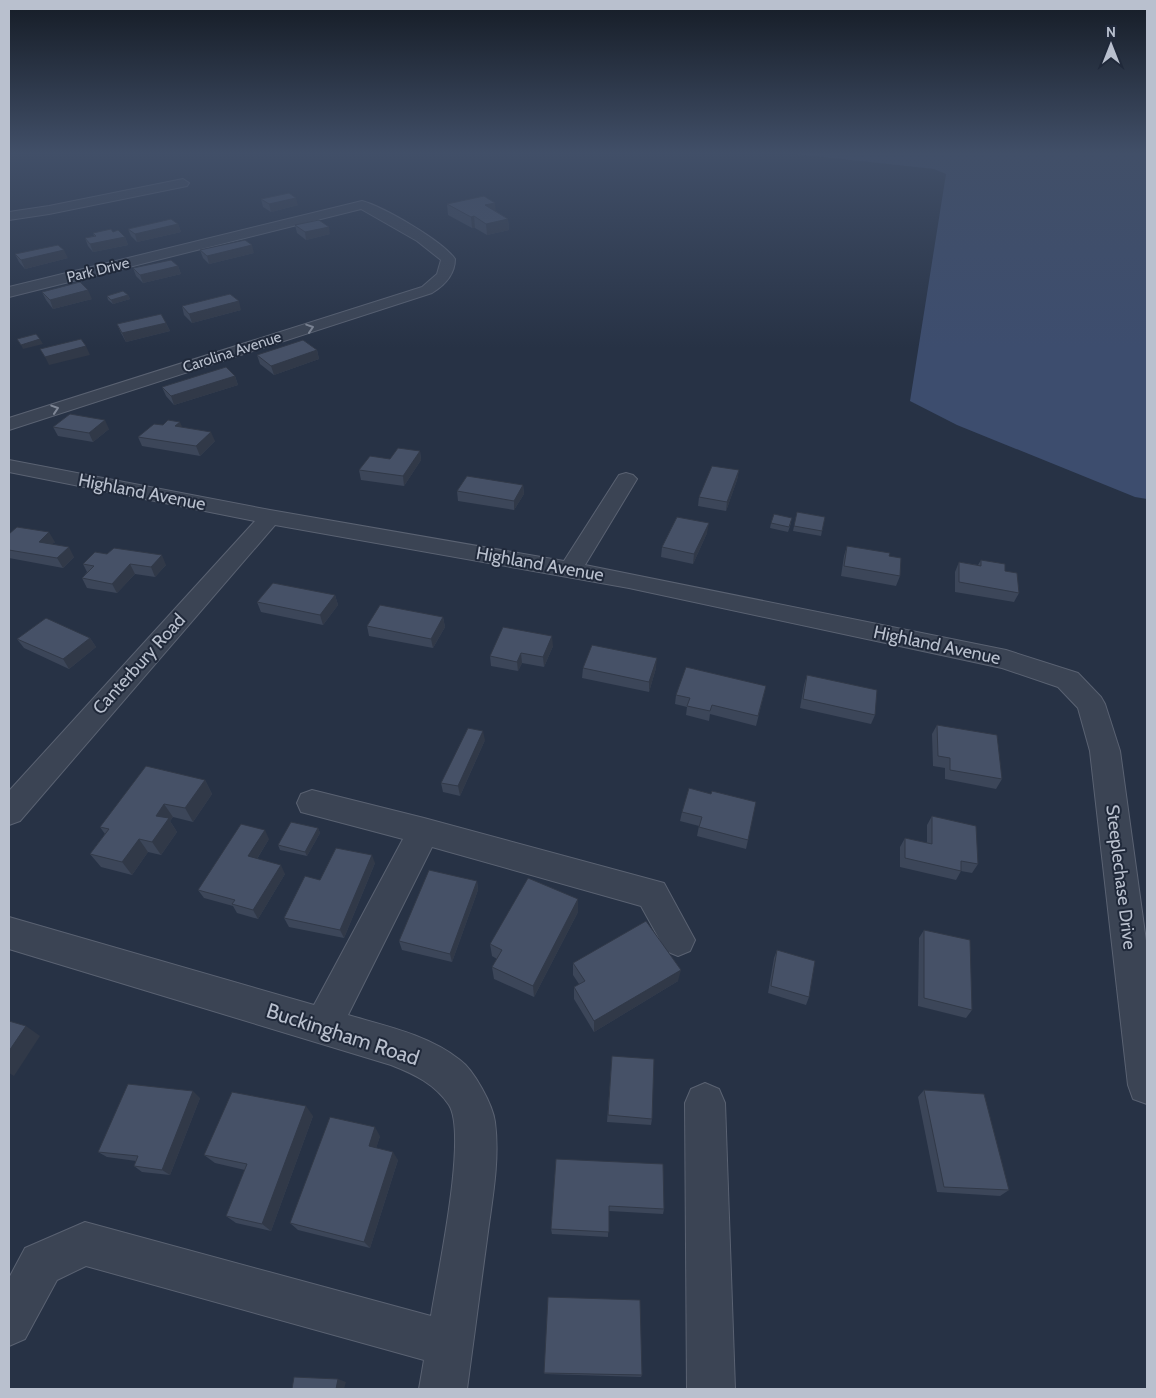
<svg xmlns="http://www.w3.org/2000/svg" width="1156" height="1398" viewBox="0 0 1156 1398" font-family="Cabin,sans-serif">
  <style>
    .water { fill: #3d4d6e }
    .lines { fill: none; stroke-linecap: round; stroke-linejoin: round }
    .minor-casing { stroke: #5a6272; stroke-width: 2 }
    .minor { fill: #3b4454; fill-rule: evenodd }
    .wall { fill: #3c4659 }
    .shaded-wall { fill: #313948 }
    .building { fill: #465167; stroke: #313948 }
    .oneway { stroke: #808897 }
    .labels { text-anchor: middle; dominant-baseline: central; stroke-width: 4; stroke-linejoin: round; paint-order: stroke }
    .far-street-label { font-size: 15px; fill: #b9c0ce; stroke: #20293a }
    .street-label { font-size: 18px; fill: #b9c0ce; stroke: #20293a }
    .near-street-label { font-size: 21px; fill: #b9c0ce; stroke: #20293a }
  </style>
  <rect width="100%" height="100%" fill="#273245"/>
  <path class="water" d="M778 152H1147V499L1135 497 957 425 910 401 946 174 934 169Z"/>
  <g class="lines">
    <defs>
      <g id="minor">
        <path d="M183 179 189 183 187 186 49 214 9 220V212L49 206Z"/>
        <path d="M362 201C384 207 443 241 455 259 455 274 445 285 432 293L9 430V418L422 287 437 274 441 260 417 241 361 209 9 297V287Z"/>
        <path d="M9 460 270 510 564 561 619 475 626 473 633 475 637 479 585 565 1006 650 1078 673 1101 697 1105 704 1120 751 1147 948V1104L1133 1099 1128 1085 1090 751 1078 708 1058 687 1002 668 629 588 275 525 20 821 9 825V791L255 521 9 472Z"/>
        <path d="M312 790 424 818 664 883 695 940 690 951 678 956 666 951 641 906 432 847 348 1015C386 1026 429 1035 460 1060 474 1070 493 1105 495 1122 500 1161 492 1200 487 1239 480 1289 474 1339 467 1389H419L424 1360 86 1266 57 1280 25 1339 9 1346V1278L25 1248 85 1222 431 1316C437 1276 468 1135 449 1105 435 1084 414 1074 391 1065L9 949V917L314 1005 403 839 301 812 297 803 301 794Z"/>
        <path d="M705 1083 719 1089 725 1103 735 1389H687L685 1103 691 1089Z"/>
      </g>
    </defs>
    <use href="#minor" class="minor-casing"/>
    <use href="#minor" class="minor"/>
  </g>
  <g class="wall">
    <path d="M261 199 298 205 271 212 263 207Z"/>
    <path d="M447 204 496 211 508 219 509 230 487 235 475 228H472L448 215Z"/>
    <path d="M178 224 181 232 137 242 131 236 128 229Z"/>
    <path d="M295 225 330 234 306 240 297 233Z"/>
    <path d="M113 232 125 237 128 245 93 252 88 246 85 238 94 236 93 233Z"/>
    <path d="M200 250 254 253 209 264 203 258Z"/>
    <path d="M15 254 68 258 25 269 19 262Z"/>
    <path d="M178 266 181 274 143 283 136 276 133 268Z"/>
    <path d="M42 292 92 299 53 309 46 300Z"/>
    <path d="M128 295 130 299 113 304 108 300 107 296Z"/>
    <path d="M182 306 241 310 192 323 184 315Z"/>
    <path d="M166 323 170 331 126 342 121 333 117 324Z"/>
    <path d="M317 350 319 359 274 375 260 364 257 355Z"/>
    <path d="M235 376 238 385 174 405 166 396 162 387Z"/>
    <path d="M53 427 109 429 93 442 58 436Z"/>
    <path d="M182 428 215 441 200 456 142 446 138 437Z"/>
    <path d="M420 451 421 460 404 486 361 480 359 470 390 459Z"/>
    <path d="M739 470 737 480 726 511 698 506 699 497Z"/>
    <path d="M523 485 524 494 514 510 458 501 457 491Z"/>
    <path d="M797 512 825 517 821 536 793 531Z"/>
    <path d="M771 523H791L788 532 770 528Z"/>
    <path d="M707 533 693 564 661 557 662 547Z"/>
    <path d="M9 534 55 542 52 544 74 557 63 568 9 558Z"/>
    <path d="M847 546 889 556 900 576 896 586 841 576 844 556Z"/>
    <path d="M95 552 166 565 155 577 135 574 117 593 87 588 82 578 87 572 83 564Z"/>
    <path d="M981 560 1005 571 1019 593 1014 602 955 592V572L959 562 978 565Z"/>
    <path d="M335 595 338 605 323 625 261 612 257 602Z"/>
    <path d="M443 617 445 627 433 648 369 636 367 626Z"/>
    <path d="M90 638 96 647 69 669 24 648 17 639Z"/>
    <path d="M553 646 544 667 522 663 518 671 491 666 490 656Z"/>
    <path d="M583 668H656L649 692 582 678Z"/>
    <path d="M807 675 875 715 871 724 800 708 804 685Z"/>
    <path d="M766 686 756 726 710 714 709 721 686 715 687 707 675 704 676 695Z"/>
    <path d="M937 725 1002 779 996 789 945 779V768L933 766 932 734Z"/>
    <path d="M485 740 460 796 443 792 441 783Z"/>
    <path d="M205 780 212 794 193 822 173 817 170 821 177 832 161 855 148 852 132 875 101 867 90 854 105 834 100 827Z"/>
    <path d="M689 788 748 840 746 849 697 836 699 826 680 821 682 812Z"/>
    <path d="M932 816 978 864 972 873 961 871 956 880 900 867V847L905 838 927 843V825Z"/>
    <path d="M318 828 320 833 307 856 280 850 278 845Z"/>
    <path d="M269 839 257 859 285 874 258 919 237 913 233 906 204 898 198 890Z"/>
    <path d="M375 863 344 938 289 927 284 918 320 880Z"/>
    <path d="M477 881 478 890 452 962 402 950 399 941Z"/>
    <path d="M578 912 534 997 494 979 492 967 497 959 492 956 490 944Z"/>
    <path d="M924 930 972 1010 966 1018 918 1006 919 938Z"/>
    <path d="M777 950 809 997 806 1005 768 993 774 958Z"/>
    <path d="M573 963 678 981 594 1032 574 999V987L579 984 573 975Z"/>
    <path d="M612 1056 652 1119 651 1125 607 1122Z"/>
    <path d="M924 1090 1009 1190 1000 1196 937 1192 918 1097Z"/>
    <path d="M200 1098 170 1175 142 1172 134 1166 136 1161 107 1157 98 1152Z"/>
    <path d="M313 1116 271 1231 236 1223 226 1216 245 1170 215 1163 204 1155Z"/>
    <path d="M380 1136 376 1148 398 1160 370 1248 298 1230 290 1223Z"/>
    <path d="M556 1159 664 1209 663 1214 609 1211 608 1237 552 1234 551 1229Z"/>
    <path d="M544 1373 642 1375 641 1377 545 1374Z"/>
  </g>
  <g class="shaded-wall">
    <path d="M296 198 298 205 271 212 269 204Z"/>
    <path d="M495 203 496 214 485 205Z"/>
    <path d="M474 216 475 228H472L471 217Z"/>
    <path d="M508 219 509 230 487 235 486 224Z"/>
    <path d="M178 224 181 232 137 242 135 234Z"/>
    <path d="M329 227 330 234 306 240 305 232Z"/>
    <path d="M125 237 128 245 93 252 90 244Z"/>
    <path d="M252 245 254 253 209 264 207 256Z"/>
    <path d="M64 250 68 258 25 269 21 260Z"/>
    <path d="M178 266 181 274 143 283 140 275Z"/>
    <path d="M88 290 92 299 53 309 50 300Z"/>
    <path d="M128 295 130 299 113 304 111 300Z"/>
    <path d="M239 301 241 310 192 323 189 314Z"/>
    <path d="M166 323 170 331 126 342 122 333Z"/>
    <path d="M40 339 43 344 23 349 21 345Z"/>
    <path d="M86 346 90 355 49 365 45 357Z"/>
    <path d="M317 350 319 359 274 375 271 366Z"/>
    <path d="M235 376 238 385 174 405 171 396Z"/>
    <path d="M105 420 109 429 93 442 89 433Z"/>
    <path d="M180 422 184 431 175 426Z"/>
    <path d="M211 432 215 441 200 456 196 446Z"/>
    <path d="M420 451 421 460 404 486 403 476Z"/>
    <path d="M739 470 737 480 726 511 727 502Z"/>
    <path d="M523 485 524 494 514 510V501Z"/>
    <path d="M709 523 707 533 693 564 694 554Z"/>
    <path d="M49 532 55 542 44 551 39 542Z"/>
    <path d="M69 547 74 557 63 568 57 558Z"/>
    <path d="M162 555 166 565 155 577 151 567Z"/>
    <path d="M130 564 135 574 117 593 112 584Z"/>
    <path d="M335 595 338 605 323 625 320 615Z"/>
    <path d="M443 617 445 627 433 648 431 639Z"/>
    <path d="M552 636 553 646 544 667 543 657Z"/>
    <path d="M90 638 96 647 69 669 63 659Z"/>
    <path d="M521 653 522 663 518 671 517 662Z"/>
    <path d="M657 658 656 668 649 692V682Z"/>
    <path d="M483 731 485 740 460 796 458 786Z"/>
    <path d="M205 780 212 794 193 822 185 808Z"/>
    <path d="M164 804 173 817 170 821 177 832 161 855 152 842 156 816Z"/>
    <path d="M318 828 320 833 307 856 305 852Z"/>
    <path d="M265 830 269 839 253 865 248 856Z"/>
    <path d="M139 839 148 852 132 875 122 862Z"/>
    <path d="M372 855 375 863 344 938 340 930Z"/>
    <path d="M281 865 285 874 258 919 253 910Z"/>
    <path d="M477 881 478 890 452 962 450 954Z"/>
    <path d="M578 899V912L534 997 533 986Z"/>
    <path d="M681 970 678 981 594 1032V1021Z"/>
    <path d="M26 1026 40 1036 14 1076 9 1073V1051Z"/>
    <path d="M193 1091 200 1098 170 1175 162 1170Z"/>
    <path d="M306 1106 313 1116 271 1231 262 1224Z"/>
    <path d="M375 1127 380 1136 374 1155 369 1146Z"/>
    <path d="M393 1152 398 1160 370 1248 364 1242Z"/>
    <path d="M338 1379 346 1382 344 1389H336Z"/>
  </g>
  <g class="building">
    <path d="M289 193 296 198 269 204 261 199Z"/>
    <path d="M484 196 495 203 485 205 508 219 486 224 474 216 471 217 447 204Z"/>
    <path d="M171 219 178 224 135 234 128 229Z"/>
    <path d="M319 220 329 227 305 232 295 225Z"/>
    <path d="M111 229 113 232 118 230 125 237 90 244 85 238 96 236 93 233Z"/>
    <path d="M245 240 252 245 207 256 200 250Z"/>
    <path d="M58 245 64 250 21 260 15 254Z"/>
    <path d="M171 260 178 266 140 275 133 268Z"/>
    <path d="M80 282 88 290 50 300 42 292Z"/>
    <path d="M123 291 128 295 111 300 107 296Z"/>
    <path d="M230 294 239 301 189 314 182 306Z"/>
    <path d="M161 314 166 323 122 333 117 324Z"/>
    <path d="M36 334 40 339 21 345 17 339Z"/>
    <path d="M81 339 86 346 45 357 40 349Z"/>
    <path d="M303 340 317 350 271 366 257 355Z"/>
    <path d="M226 367 235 376 171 396 162 387Z"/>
    <path d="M70 414 105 420 89 433 53 427Z"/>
    <path d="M168 420 180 422 175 426 211 432 196 446 138 437 154 424 163 425Z"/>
    <path d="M398 448 420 451 403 476 359 470 370 456 390 459Z"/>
    <path d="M712 466 739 470 727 502 699 497Z"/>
    <path d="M467 476 523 485 514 501 457 491Z"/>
    <path d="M797 512 825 517 822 531 794 526Z"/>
    <path d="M774 514 792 518 789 527 771 523Z"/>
    <path d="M677 517 709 523 694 554 662 547Z"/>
    <path d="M17 527 49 532 39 542 69 547 57 558 9 550V534Z"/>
    <path d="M847 546 890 553 889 556 901 558 900 576 844 566Z"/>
    <path d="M114 548 162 555 151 567 130 564 112 584 82 578 94 566 83 564 95 552 107 554Z"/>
    <path d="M981 560 1005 564V571L1017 573 1019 593 959 582V562L981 566Z"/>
    <path d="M273 583 335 595 320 615 257 602Z"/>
    <path d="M380 605 443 617 431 639 367 626Z"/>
    <path d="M46 618 90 638 63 659 17 639Z"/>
    <path d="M503 627 552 636 543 657 521 653 517 662 490 656Z"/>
    <path d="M592 645 657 658 649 682 583 668Z"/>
    <path d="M686 667 766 686 758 716 712 705 710 711 687 706 690 698 676 695Z"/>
    <path d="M807 675 877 690 875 715 803 699Z"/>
    <path d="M937 725 997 735 1002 779 950 770V758L938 756Z"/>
    <path d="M468 728 483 731 458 786 441 783Z"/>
    <path d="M146 766 205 780 185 808 164 804 156 816 169 818 152 842 139 839 122 862 90 854 109 829 100 827Z"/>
    <path d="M689 788 711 794 712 791 756 802 748 840 699 827 702 817 682 812Z"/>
    <path d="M932 816 976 826 978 864 961 861V871L905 858V838L932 844Z"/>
    <path d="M291 822 318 828 305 852 278 845Z"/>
    <path d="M241 824 265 830 248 856 281 865 253 910 232 904 235 900 198 890Z"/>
    <path d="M336 848 372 855 340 930 284 918 305 876 320 880Z"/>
    <path d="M429 870 477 881 450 954 399 941Z"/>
    <path d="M528 878 578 899 533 986 492 967 502 950 490 944Z"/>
    <path d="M646 921 681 970 594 1021 574 987 585 981 573 963Z"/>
    <path d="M924 930 970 940 972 1010 924 998Z"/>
    <path d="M777 950 815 961 809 997 771 986Z"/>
    <path d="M9 1021 26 1026 9 1051Z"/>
    <path d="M612 1056 654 1059 652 1119 608 1115Z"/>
    <path d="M128 1084 193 1091 162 1170 134 1166 138 1156 98 1152Z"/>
    <path d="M924 1090 984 1094 1009 1190 944 1187Z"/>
    <path d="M232 1092 306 1106 262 1224 226 1216 247 1164 204 1155Z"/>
    <path d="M330 1117 375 1127 369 1146 393 1152 364 1242 290 1223Z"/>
    <path d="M556 1159 663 1164 664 1209 609 1206V1232L551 1229Z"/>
    <path d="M548 1297 640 1300 642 1375 544 1373Z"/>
    <path d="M294 1377 338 1379 336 1389H292Z"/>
  </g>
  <defs><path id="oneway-chevron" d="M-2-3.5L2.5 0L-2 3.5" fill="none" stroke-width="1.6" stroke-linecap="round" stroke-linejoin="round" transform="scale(1.25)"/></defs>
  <g class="oneway">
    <use href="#oneway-chevron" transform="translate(310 328) rotate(-18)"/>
    <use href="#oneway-chevron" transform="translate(55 409) rotate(-18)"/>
  </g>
  <linearGradient id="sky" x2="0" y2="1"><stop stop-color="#151c26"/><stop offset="0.44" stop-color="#414f68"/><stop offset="1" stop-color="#414f68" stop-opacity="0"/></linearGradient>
  <rect width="1156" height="348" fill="url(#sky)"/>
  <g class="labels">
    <g class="far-street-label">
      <text transform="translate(98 270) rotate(-14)">Park Drive</text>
      <text transform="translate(232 352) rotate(-18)">Carolina Avenue</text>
    </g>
    <g class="street-label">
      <text transform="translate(142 492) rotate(11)">Highland Avenue</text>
      <text transform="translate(540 564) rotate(10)">Highland Avenue</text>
      <text transform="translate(937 645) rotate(12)">Highland Avenue</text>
      <text transform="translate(139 664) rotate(-48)">Canterbury Road</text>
      <text transform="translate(1121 877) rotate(83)">Steeplechase Drive</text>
    </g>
    <g class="near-street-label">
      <text transform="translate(343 1034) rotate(18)">Buckingham Road</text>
    </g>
  </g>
  <rect width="1156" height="1398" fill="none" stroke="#b9c0ce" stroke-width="20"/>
  <g transform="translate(1111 45)" stroke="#20293a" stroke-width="4" paint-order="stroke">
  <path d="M0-4L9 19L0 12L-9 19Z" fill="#b9c0ce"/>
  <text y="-8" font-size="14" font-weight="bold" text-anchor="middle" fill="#b9c0ce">N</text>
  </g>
</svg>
